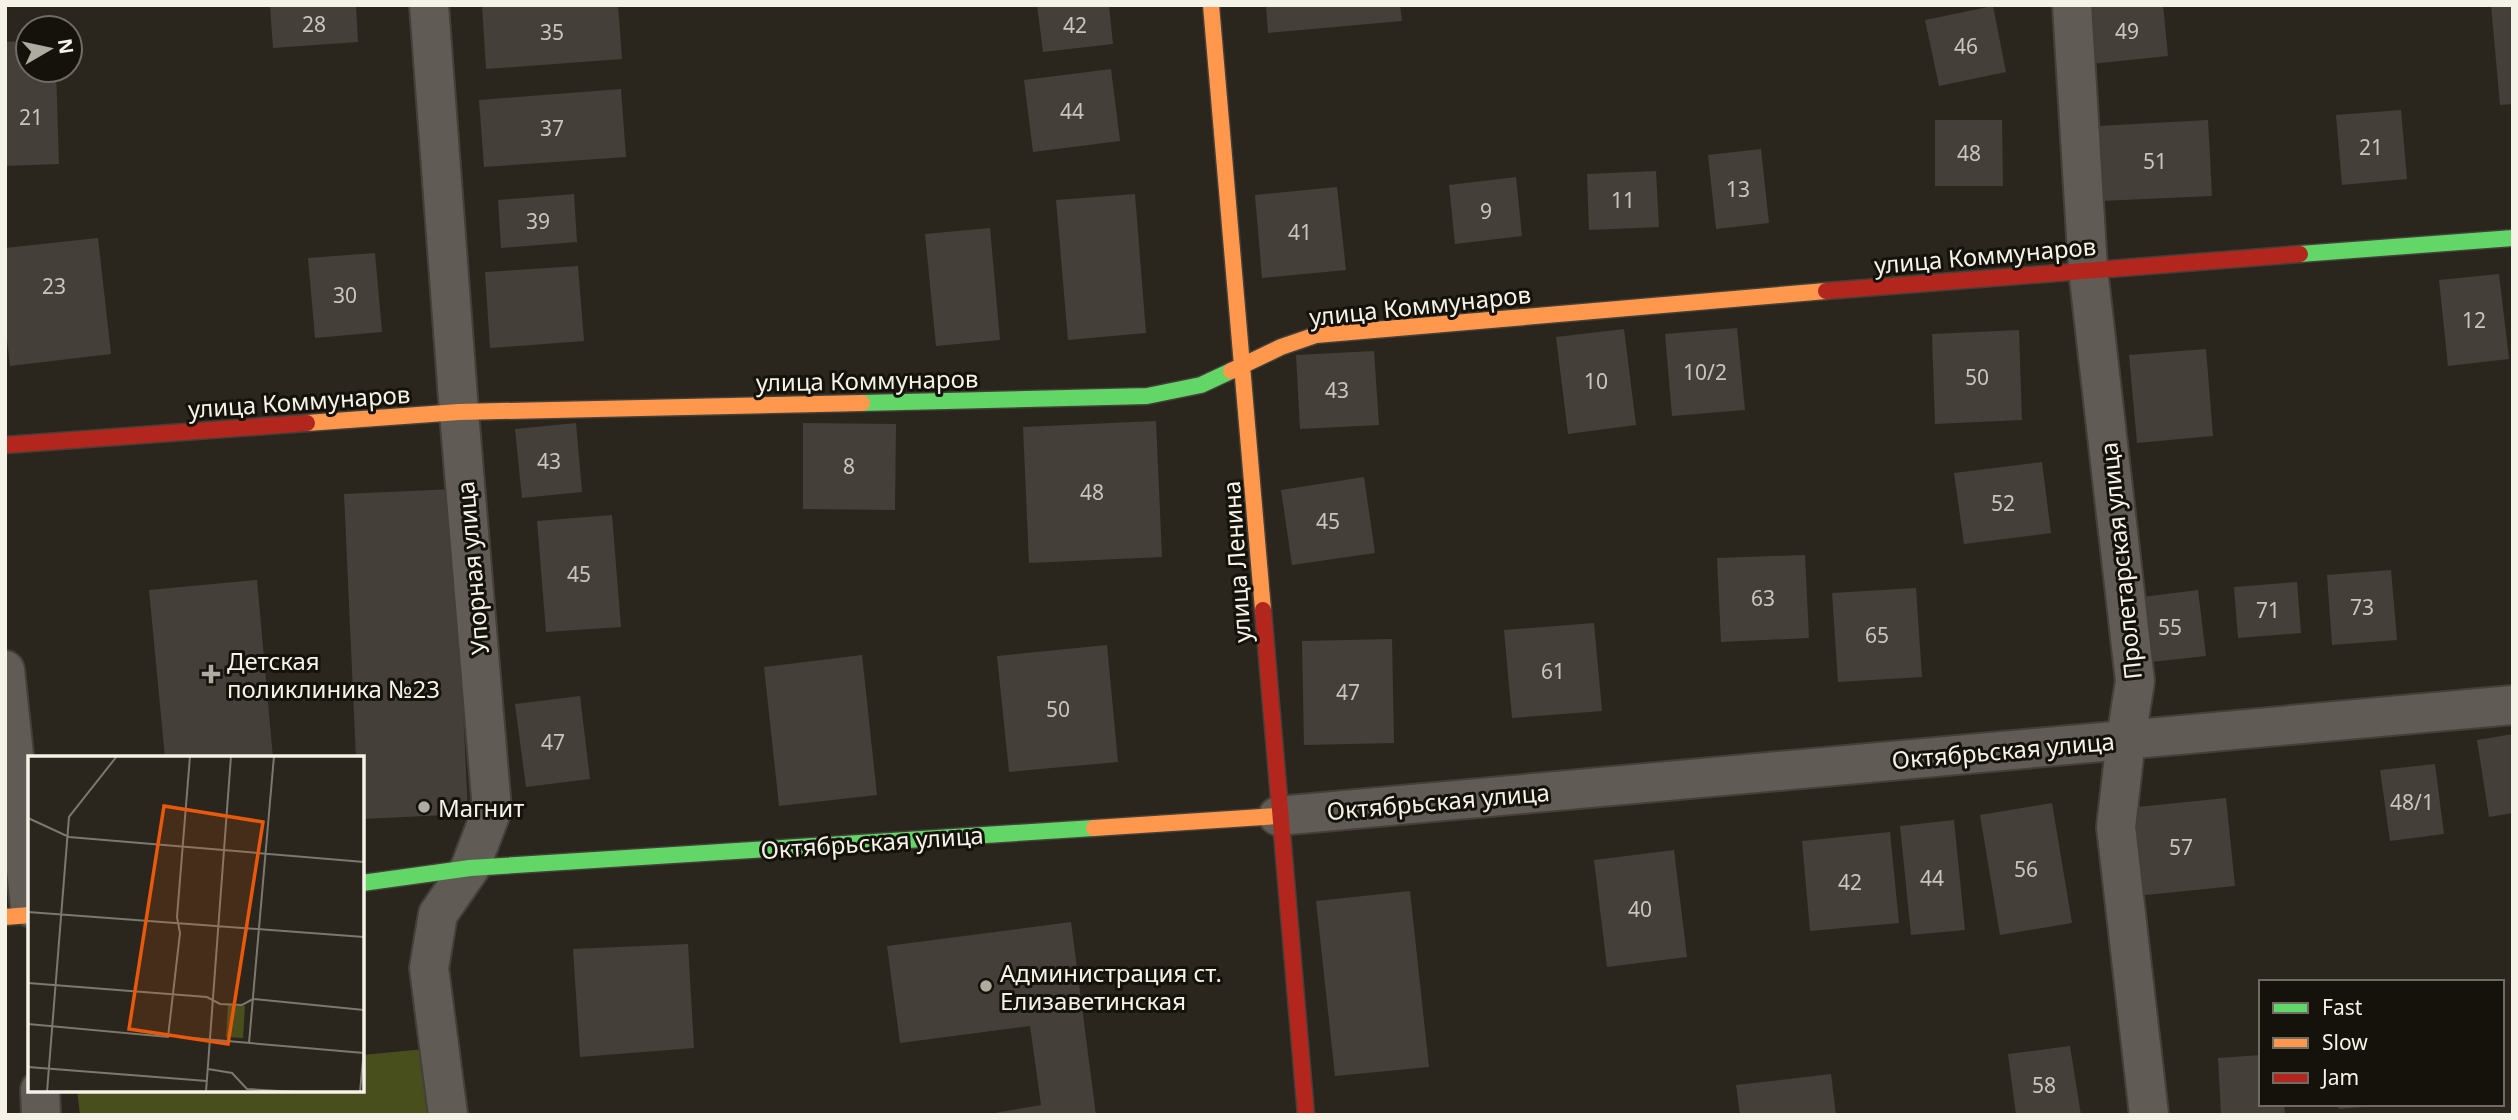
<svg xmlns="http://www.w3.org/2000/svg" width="2518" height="1120" viewBox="0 0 2518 1120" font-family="'Noto Sans',sans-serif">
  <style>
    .green { fill: #494f1c }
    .building { fill: #443f39 }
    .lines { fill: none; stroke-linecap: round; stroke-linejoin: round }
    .street-casing { stroke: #434039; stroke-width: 42 }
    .fast-casing { stroke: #434039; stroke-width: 19 }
    .slow-casing { stroke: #434039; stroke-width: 19 }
    .jam-casing { stroke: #434039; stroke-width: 19 }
    .street { stroke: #605c55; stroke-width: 38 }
    .fast { stroke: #63d668; stroke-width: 16 }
    .slow { stroke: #ff974d; stroke-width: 16 }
    .jam { stroke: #b3261e; stroke-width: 16 }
    .poi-dot { fill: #aeaba0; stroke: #14120b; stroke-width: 2.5 }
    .labels { text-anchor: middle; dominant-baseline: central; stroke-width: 6; stroke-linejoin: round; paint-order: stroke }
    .number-label { font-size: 21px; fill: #c9c5bc }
    .street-label { font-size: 24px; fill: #f5f2e7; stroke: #14120b }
    .poi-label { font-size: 24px; fill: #f5f2e7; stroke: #14120b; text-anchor: start }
    .inset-road { fill: none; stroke: #7b786e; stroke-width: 2 }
    .view { fill: #e8590c; fill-opacity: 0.15; stroke: #e8590c; stroke-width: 3.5 }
    .inset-edge { fill: none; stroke: #f5f2e7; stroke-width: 3.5 }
  </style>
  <rect width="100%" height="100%" fill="#2a261d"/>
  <path class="green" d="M436 1048 443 1115H80L77 1090H362V1055Z"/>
  <g class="building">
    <path d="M270 5H356L358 42 273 48Z"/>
    <path d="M482 5H618L622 59 486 69Z"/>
    <path d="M1037 5H1109L1113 44 1043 52Z"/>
    <path d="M1266 5H1400L1402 21 1268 33Z"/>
    <path d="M2085 5H2163L2168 56 2091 64Z"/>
    <path d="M2491 5H2513V104L2500 105Z"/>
    <path d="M1993 6 2006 72 1939 86 1925 20Z"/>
    <path d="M28 41V70H56L59 164 5 166V42Z"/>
    <path d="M1111 69 1120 141 1033 152 1024 80Z"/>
    <path d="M621 89 626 157 484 167 479 100Z"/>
    <path d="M2401 110 2407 179 2342 185 2336 115Z"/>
    <path d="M1935 120H2002L2003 186H1935Z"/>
    <path d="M2208 120 2212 196 2101 201 2098 126Z"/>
    <path d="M1761 149 1769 223 1716 229 1708 155Z"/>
    <path d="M1656 171 1659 227 1589 230 1587 174Z"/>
    <path d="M1516 177 1522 236 1455 244 1449 185Z"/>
    <path d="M1337 187 1346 270 1262 278 1255 195Z"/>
    <path d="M574 194 577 242 501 248 498 200Z"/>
    <path d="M1135 194 1146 333 1068 340 1056 200Z"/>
    <path d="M990 228 1000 340 936 346 925 234Z"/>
    <path d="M98 238 111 354 10 366 5 323V248Z"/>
    <path d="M375 253 382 332 315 338 308 258Z"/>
    <path d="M578 266 584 341 490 348 485 272Z"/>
    <path d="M2499 274 2509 359 2448 366 2439 280Z"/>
    <path d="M1737 328 1745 410 1672 416 1665 334Z"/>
    <path d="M1624 329 1636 425 1568 434 1556 337Z"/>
    <path d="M2019 330 2022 420 1935 424 1932 334Z"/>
    <path d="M2206 349 2213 436 2137 443 2129 355Z"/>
    <path d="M1374 351 1379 425 1300 429 1296 355Z"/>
    <path d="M1156 421 1162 557 1029 563 1023 427Z"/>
    <path d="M576 423 582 492 522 498 515 429Z"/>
    <path d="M803 423 896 424 895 510 803 509Z"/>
    <path d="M2042 462 2051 533 1964 544 1954 473Z"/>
    <path d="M1364 477 1375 553 1292 565 1281 490Z"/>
    <path d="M453 489 468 814 362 819V758H356L344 494Z"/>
    <path d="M612 515 621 627 546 632 537 521Z"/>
    <path d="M1805 555 1809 638 1721 642 1717 558Z"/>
    <path d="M2391 570 2397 640 2332 645 2327 575Z"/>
    <path d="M257 580 273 758H165L149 590Z"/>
    <path d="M2297 582 2301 633 2238 638 2234 587Z"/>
    <path d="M1916 588 1922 677 1838 682 1832 593Z"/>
    <path d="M2198 590 2206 656 2142 663 2134 598Z"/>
    <path d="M1594 623 1602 711 1512 718 1504 630Z"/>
    <path d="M1392 639 1394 743 1304 745 1302 641Z"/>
    <path d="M1107 645 1118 762 1009 772 997 656Z"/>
    <path d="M862 655 877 795 779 806 764 667Z"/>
    <path d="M580 696 590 779 526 787 515 704Z"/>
    <path d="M2513 734V813L2489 817 2477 740Z"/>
    <path d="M2435 764 2444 834 2390 841 2380 770Z"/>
    <path d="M2226 798 2235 886 2136 896 2127 808Z"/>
    <path d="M2052 803 2072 923 2000 935 1980 815Z"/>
    <path d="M1954 820 1965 930 1911 935 1900 826Z"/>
    <path d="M1890 832 1899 923 1810 931 1802 841Z"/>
    <path d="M1674 850 1687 957 1607 967 1594 860Z"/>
    <path d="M1410 891 1429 1067 1335 1076 1316 901Z"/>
    <path d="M1071 922 1096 1115H983L1041 1105 1030 1026 900 1043 887 946Z"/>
    <path d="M688 944 694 1048 580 1057 573 949Z"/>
    <path d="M2070 1046 2081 1115H2016L2008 1054Z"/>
    <path d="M2261 1055V1104H2284L2285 1115H2221L2218 1058Z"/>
    <path d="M1831 1074 1836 1115H1740L1736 1085Z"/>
    <path d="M2338 1104H2376V1106L2339 1109Z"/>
  </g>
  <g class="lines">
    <defs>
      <g id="street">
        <path d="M429 5 459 412 492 810 470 868 438 914 429 968 448 1115"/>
        <path d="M2072 5 2088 269 2135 681 2126 739 2116 827 2149 1115"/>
        <path d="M5 670 30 907"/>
        <path d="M1278 816 2513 705"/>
        <path d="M40 1090 41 1115"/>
      </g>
      <g id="fast">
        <path d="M2300 254 2513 238"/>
        <path d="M862 403 1147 396 1201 385 1231 371"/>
        <path d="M362 883 470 868 1094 828"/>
      </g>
      <g id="slow">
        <path d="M1211 5 1263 610"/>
        <path d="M1231 371 1281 347 1316 335 1826 291"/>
        <path d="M307 423 459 412 862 403"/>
        <path d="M1094 828 1278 816"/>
        <path d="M5 917 30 915"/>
      </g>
      <g id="jam">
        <path d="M1826 291 2300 254"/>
        <path d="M5 445 307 423"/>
        <path d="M1263 610 1306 1115"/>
      </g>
    </defs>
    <use href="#street" class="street-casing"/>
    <use href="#fast" class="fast-casing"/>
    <use href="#slow" class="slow-casing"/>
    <use href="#jam" class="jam-casing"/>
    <use href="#street" class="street"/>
    <use href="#fast" class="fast"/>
    <use href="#slow" class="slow"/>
    <use href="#jam" class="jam"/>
  </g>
  <g class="poi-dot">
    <path d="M207.5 663.5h7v7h7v7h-7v7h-7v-7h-7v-7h7z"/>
    <circle cx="424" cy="807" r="7"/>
    <circle cx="986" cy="986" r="7"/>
  </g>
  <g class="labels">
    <g class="number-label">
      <text x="314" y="24">28</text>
      <text x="1075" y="25">42</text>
      <text x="2127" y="31">49</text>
      <text x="552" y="32">35</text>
      <text x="1966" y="46">46</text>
      <text x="1072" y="111">44</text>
      <text x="31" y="117">21</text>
      <text x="552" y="128">37</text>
      <text x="2371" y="147">21</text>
      <text x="1969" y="153">48</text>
      <text x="2155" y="161">51</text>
      <text x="1738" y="189">13</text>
      <text x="1623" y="200">11</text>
      <text x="1486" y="211">9</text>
      <text x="538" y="221">39</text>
      <text x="1300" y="232">41</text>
      <text x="54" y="286">23</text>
      <text x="345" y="295">30</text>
      <text x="2474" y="320">12</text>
      <text x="1705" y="372">10/2</text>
      <text x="1977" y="377">50</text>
      <text x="1596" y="381">10</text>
      <text x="1337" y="390">43</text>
      <text x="549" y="461">43</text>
      <text x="849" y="466">8</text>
      <text x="1092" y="492">48</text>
      <text x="2003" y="503">52</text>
      <text x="1328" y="521">45</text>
      <text x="579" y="574">45</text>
      <text x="1763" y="598">63</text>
      <text x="2362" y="607">73</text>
      <text x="2268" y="610">71</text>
      <text x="2170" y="627">55</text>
      <text x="1877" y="635">65</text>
      <text x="1553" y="671">61</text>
      <text x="1348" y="692">47</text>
      <text x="1058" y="709">50</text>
      <text x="553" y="742">47</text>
      <text x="2412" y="802">48/1</text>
      <text x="2181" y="847">57</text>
      <text x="2026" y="869">56</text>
      <text x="1932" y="878">44</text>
      <text x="1850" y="882">42</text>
      <text x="1640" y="909">40</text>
      <text x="2044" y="1085">58</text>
    </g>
    <g class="street-label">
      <text transform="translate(1985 255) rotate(-5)">улица Коммунаров</text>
      <text transform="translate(1420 305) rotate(-6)">улица Коммунаров</text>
      <text transform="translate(867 380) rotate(-1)">улица Коммунаров</text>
      <text transform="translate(299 401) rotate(-4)">улица Коммунаров</text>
      <text transform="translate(2120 561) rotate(-96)">Пролетарская улица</text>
      <text transform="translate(1236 562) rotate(-94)">улица Ленина</text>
      <text transform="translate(472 568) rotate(-95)">Упорная улица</text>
      <text transform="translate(2003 750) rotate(-5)">Октябрьская улица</text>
      <text transform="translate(1438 801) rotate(-5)">Октябрьская улица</text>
      <text transform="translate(872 842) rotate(-4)">Октябрьская улица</text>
    </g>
    <g class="poi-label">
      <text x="227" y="660">Детская<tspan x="227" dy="28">поликлиника №23</tspan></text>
      <text x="438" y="807">Магнит</text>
      <text x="1000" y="972">Администрация ст.<tspan x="1000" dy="28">Елизаветинская</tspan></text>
    </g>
  </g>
  <g transform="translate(28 756)">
    <rect width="336" height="336" fill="#2a261d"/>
    <path d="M200 249 217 250 215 282 198 281Z" fill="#494f1c"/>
    <path class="inset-road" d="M0 62 41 81 336 106M0 156 336 181M0 227 179 241 192 248 214 249 225 243 336 254M0 268 140 281 152 177 149 161 162 0M152 281 336 297M221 287 246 0M0 311 179 325M180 313 204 317 219 333 269 336M19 336 41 61 89 0M178 336 203 0M332 336 336 292"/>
    <path class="view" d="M136 50 235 66 200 288 101 273Z"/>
    <rect width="336" height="336" class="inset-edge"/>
  </g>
  <rect width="2518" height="1120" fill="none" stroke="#f5f2e7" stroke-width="14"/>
  <rect x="2259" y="980" width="245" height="126" fill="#14120b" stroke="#6e6c63" stroke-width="2"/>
  <rect x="2273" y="1003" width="35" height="10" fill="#63d668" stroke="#6e6c63" stroke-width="2"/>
  <text x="2322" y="1015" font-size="21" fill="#f5f2e7">Fast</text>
  <rect x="2273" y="1038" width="35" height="10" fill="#ff974d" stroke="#6e6c63" stroke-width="2"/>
  <text x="2322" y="1050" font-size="21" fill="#f5f2e7">Slow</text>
  <rect x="2273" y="1073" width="35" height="10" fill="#b3261e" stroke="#6e6c63" stroke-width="2"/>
  <text x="2322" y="1085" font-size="21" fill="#f5f2e7">Jam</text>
  <g transform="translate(49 49) rotate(81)"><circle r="33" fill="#14120b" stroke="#6e6c63" stroke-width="2"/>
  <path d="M0-5L12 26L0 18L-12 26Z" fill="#aeaba0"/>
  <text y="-10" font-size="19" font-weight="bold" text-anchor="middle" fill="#f5f2e7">N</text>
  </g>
</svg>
